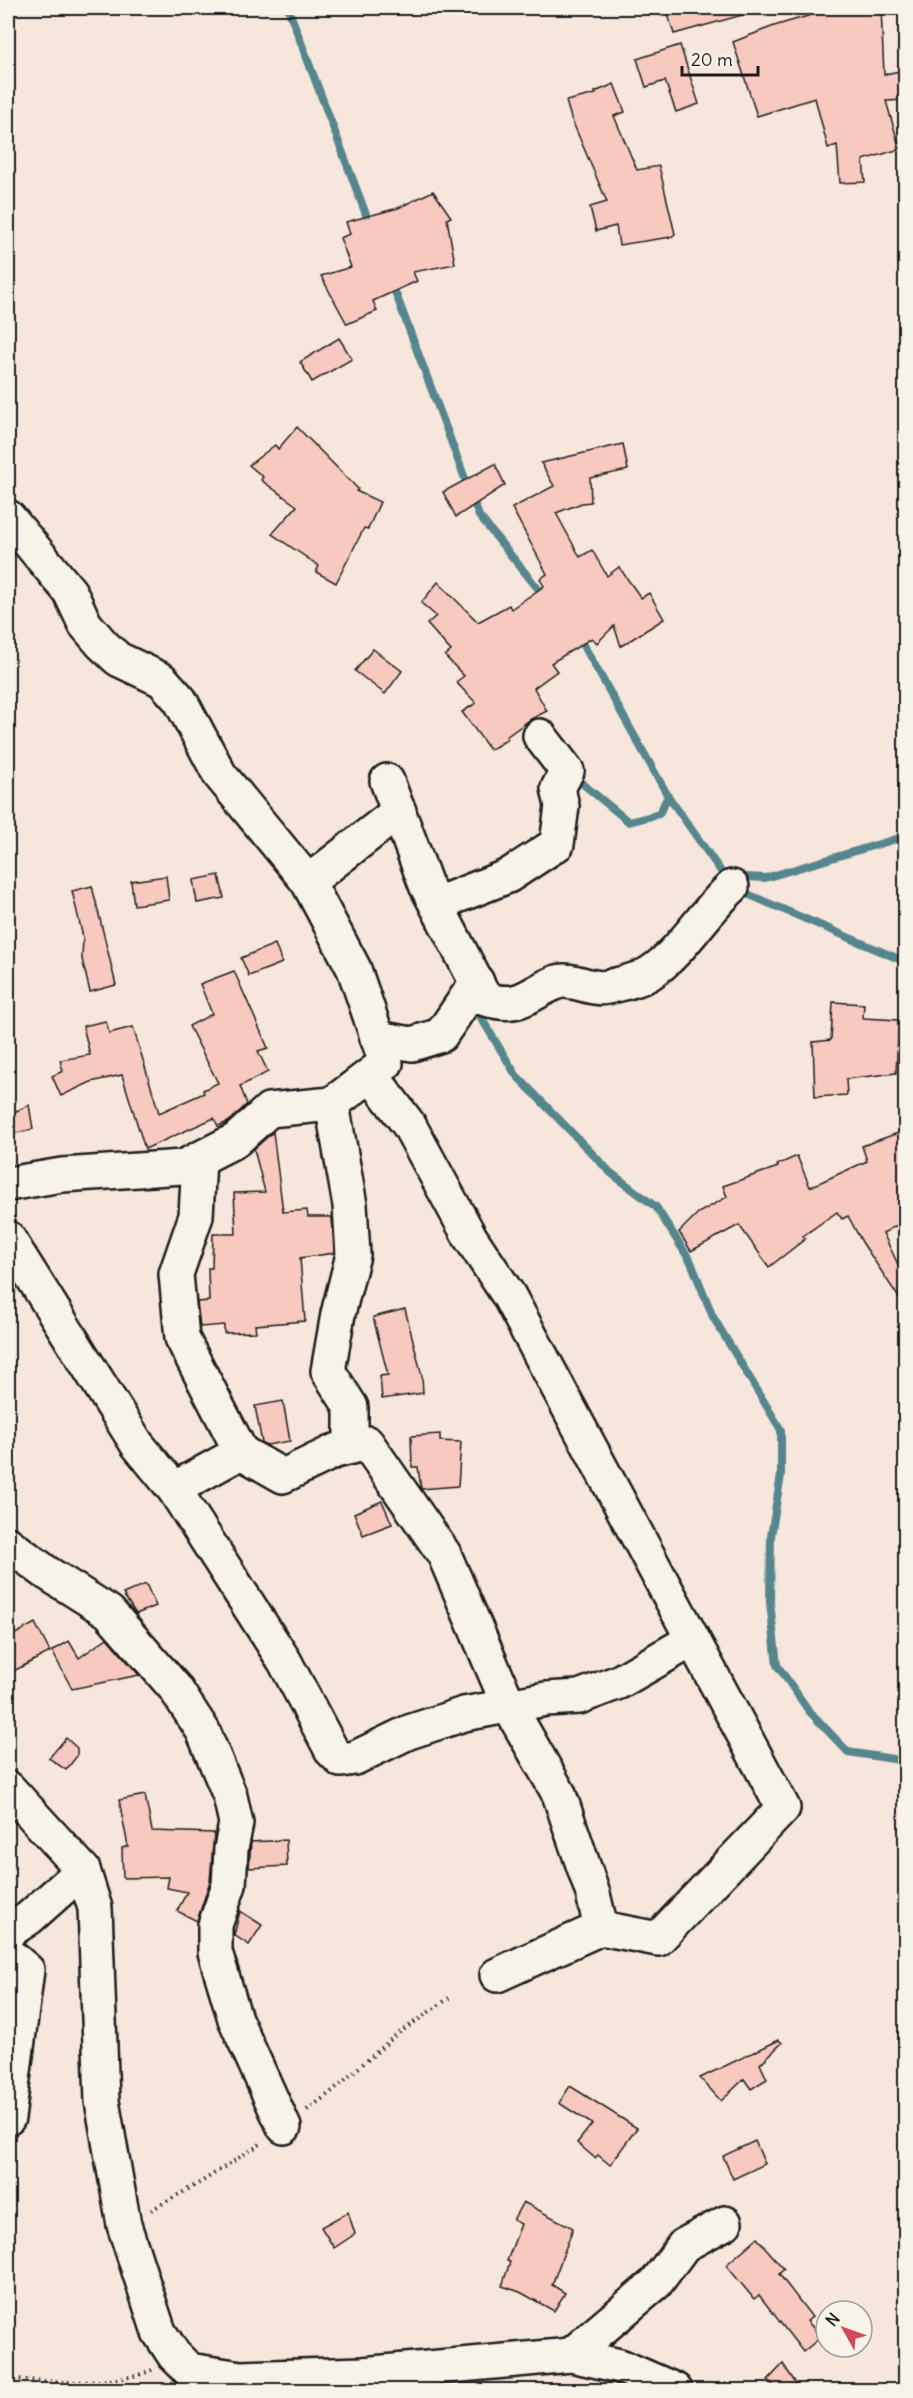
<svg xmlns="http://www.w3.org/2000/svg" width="913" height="2398" viewBox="0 0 913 2398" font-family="Delius,sans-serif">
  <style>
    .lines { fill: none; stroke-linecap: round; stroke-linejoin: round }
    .stream { stroke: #56868d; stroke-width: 8 }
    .building { fill: #f8c9be; stroke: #1c1c1c; stroke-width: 1.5 }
    .minor-casing { stroke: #1c1c1c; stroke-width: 38 }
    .path { stroke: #1c1c1c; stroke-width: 4; stroke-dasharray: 1.5 4.5; stroke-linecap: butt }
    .minor { stroke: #f7f3e8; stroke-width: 33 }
  </style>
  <rect width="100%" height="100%" fill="#f7e6db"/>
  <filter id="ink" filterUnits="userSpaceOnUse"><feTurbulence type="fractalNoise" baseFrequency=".0167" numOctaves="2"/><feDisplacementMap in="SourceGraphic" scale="12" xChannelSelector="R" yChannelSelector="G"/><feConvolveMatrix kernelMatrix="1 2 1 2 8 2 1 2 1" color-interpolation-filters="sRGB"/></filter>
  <g filter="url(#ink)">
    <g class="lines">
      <g class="stream">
        <path d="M288 8 370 225"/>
        <path d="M391 281 479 516 544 596"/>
        <path d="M579 637 668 796 727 880"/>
        <path d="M578 780 629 822 659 814 668 796"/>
        <path d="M738 882 745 877 765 878 906 836"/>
        <path d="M738 890 906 962"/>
        <path d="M480 1016 516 1075 611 1173 656 1207 691 1262 713 1317 781 1430V1475L771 1536 770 1602 777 1665 809 1711 848 1752 906 1761"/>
      </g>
    </g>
    <g class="building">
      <path d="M666 8H745L746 14 674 34Z"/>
      <path d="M835 8H881L884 74 906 70V100L886 101 900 149 863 160 865 182 840 183 837 145 828 148 815 98 757 116 733 42 774 26Z"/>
      <path d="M680 45 699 104 676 112 665 81 646 87 637 59Z"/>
      <path d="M614 84 625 112 614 116 637 170 659 166 675 234 671 237 619 245 616 226 596 231 590 207 607 202 571 118 566 101 596 94 595 92Z"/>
      <path d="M433 191 451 217 447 219 455 264 413 272 417 281 373 301 377 311 347 324 321 276 351 267 340 238 350 234 346 222 398 208Z"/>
      <path d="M339 338 352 359 312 382 300 362Z"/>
      <path d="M297 427 358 489 356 491 380 502 368 529 364 528 336 583 316 572 319 566 272 534 297 506 261 480 263 477 249 465 275 445 278 449Z"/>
      <path d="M623 444 628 470 590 478 591 502 582 503 556 513 580 557 592 550 607 576 619 567 641 598 649 593 664 619 621 646 614 626 597 643 592 638 551 663 557 671 534 688 547 711 531 719 506 737 508 739 490 750 462 712 476 703 456 682 464 676 445 656 451 651 427 624 436 616 421 603 438 582 478 622 509 605 511 609 544 586 540 579 547 574 512 508 554 486 541 463Z"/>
      <path d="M495 464 505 485 456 517 443 492Z"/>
      <path d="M373 649 402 671 385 694 355 671Z"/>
      <path d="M219 875 224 898 197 903 193 880Z"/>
      <path d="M166 876 169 900 134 905 131 881Z"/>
      <path d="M92 886 116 985 90 992 82 959 83 937 72 891Z"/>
      <path d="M275 944 282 963 249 976 241 958Z"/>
      <path d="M234 971 268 1048 258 1051 268 1072 240 1086 247 1104 230 1121 218 1126 214 1118 145 1149 122 1075 91 1082 61 1096 52 1076 63 1071 60 1060 90 1055 83 1026 106 1021 109 1033 133 1027 159 1113 204 1093 203 1090 218 1083 189 1026 212 1014 200 984Z"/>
      <path d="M833 1002 864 1004 863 1018 899 1020 896 1073 846 1079 847 1095 815 1097 813 1042 831 1040Z"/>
      <path d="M29 1105 33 1129 8 1135V1115Z"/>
      <path d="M906 1130V1220L883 1233 906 1281 905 1307 862 1242 848 1216 842 1219 837 1212 803 1236 805 1239 769 1267 739 1225 691 1251 679 1232 698 1213 727 1197 723 1186 778 1167 777 1165 797 1156 810 1187 867 1161 862 1146Z"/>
      <path d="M273 1132 283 1212 307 1210 308 1217H332L334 1253 300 1258 305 1321 255 1325 256 1332 224 1333V1325L200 1327 197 1302 209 1301 208 1268H212L213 1234H236L234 1193 265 1192 254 1149Z"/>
      <path d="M405 1309 422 1376 423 1393 382 1399 380 1376 388 1375 373 1317Z"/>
      <path d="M283 1401 290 1441 267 1445 262 1443 255 1406Z"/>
      <path d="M440 1434V1441L461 1442 458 1486 421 1489 418 1467H412L411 1436Z"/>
      <path d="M382 1501 392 1524 363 1535 354 1513Z"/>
      <path d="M146 1584 156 1606 136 1614 123 1594Z"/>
      <path d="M35 1623 50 1652 8 1674V1638Z"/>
      <path d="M107 1638 139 1675 72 1689 52 1651 69 1641 79 1658Z"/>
      <path d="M66 1738 77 1748V1756L66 1770 49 1758Z"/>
      <path d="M145 1795 152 1831 214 1833 210 1881 197 1921 177 1911 187 1892 167 1888 169 1877 123 1878 122 1848 128 1846 119 1800Z"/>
      <path d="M286 1840 287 1866 249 1868 251 1842Z"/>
      <path d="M240 1911 262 1925 249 1945 234 1935Z"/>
      <path d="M779 2040 782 2043 760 2064 767 2079 751 2089 744 2079 721 2101 700 2078Z"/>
      <path d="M570 2086 637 2128 610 2165 598 2155 595 2158 577 2143 592 2124 559 2103Z"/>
      <path d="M755 2141 765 2164 733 2179 723 2156Z"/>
      <path d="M523 2202 573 2228 552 2285 565 2293 554 2311 520 2292 502 2286 510 2262 507 2261 521 2224 513 2220Z"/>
      <path d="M348 2212 355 2234 334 2248 321 2227Z"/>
      <path d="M757 2238 784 2269 779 2274 812 2317 807 2321 821 2337 803 2352 759 2295 754 2299 726 2265Z"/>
      <path d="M783 2364 801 2391H779L768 2380Z"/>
    </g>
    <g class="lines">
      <defs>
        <g id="minor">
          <path d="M8 517 70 592 85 624 102 644 118 659 162 680 180 700 220 775 308 882"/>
          <path d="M387 781 426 885 485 999C523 1010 528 993 557 982 572 977 592 991 607 987 620 984 639 980 650 973 683 951 703 913 732 887"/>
          <path d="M437 904 508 876 557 844 562 806 558 788 567 771 540 736"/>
          <path d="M377 1038 412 1044 441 1035 477 982"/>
          <path d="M372 1076 409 1125 470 1237 509 1296 783 1808 658 1939 601 1928"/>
          <path d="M332 1104 350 1205 353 1255 338 1314 328 1371 351 1407V1447"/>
          <path d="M8 1184 62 1175 183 1167 236 1140 269 1110 332 1104 386 1063 354 969 308 882 399 811"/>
          <path d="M8 1238 137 1444 174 1489 285 1662 332 1751 341 1760 355 1758 409 1732 464 1714 546 1699 579 1697 619 1682 692 1640"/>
          <path d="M241 1452 283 1476 335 1451 367 1443 444 1554 509 1706 559 1794 593 1894 601 1928 497 1975"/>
          <path d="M174 1489 241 1452 182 1338 176 1274 196 1216 199 1159"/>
          <path d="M8 1544 47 1573 109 1612 175 1688 203 1731 230 1796 236 1823 231 1849 229 1885 215 1925V1952L235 2019 284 2127"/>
          <path d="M8 1788 83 1870 95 1908 102 2101 124 2225 159 2332 174 2355 189 2370 241 2378 362 2374 571 2355 620 2366 675 2390"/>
          <path d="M8 1932 29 1918 83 1870"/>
          <path d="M8 1954 27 1970 8 2118"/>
          <path d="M571 2355 656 2283 684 2245 725 2223"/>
        </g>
      </defs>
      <use href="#minor" class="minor-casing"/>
      <g class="path">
        <path d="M307 2110 330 2093 396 2035 449 1998"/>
        <path d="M151 2210 201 2182 262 2143"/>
        <path d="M8 2378C47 2383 116 2386 152 2370"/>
      </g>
      <use href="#minor" class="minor"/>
    </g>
  </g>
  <rect width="913" height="2398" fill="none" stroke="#f7f3e8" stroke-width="30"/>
  <rect x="15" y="15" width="883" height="2368" fill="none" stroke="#1c1c1c" stroke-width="2" filter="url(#ink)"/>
  <g transform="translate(844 2329) rotate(310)"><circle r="28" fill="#f7f3e8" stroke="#9f9d96" stroke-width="1.5"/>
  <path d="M0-4.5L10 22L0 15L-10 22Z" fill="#d1495b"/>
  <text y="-9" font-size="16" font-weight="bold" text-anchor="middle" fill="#1c1c1c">N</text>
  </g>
  <path d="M682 66v9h76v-9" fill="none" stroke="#1c1c1c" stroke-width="3"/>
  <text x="691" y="66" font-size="18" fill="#1c1c1c" stroke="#f7f3e8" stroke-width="4.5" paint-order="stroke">20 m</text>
</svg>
